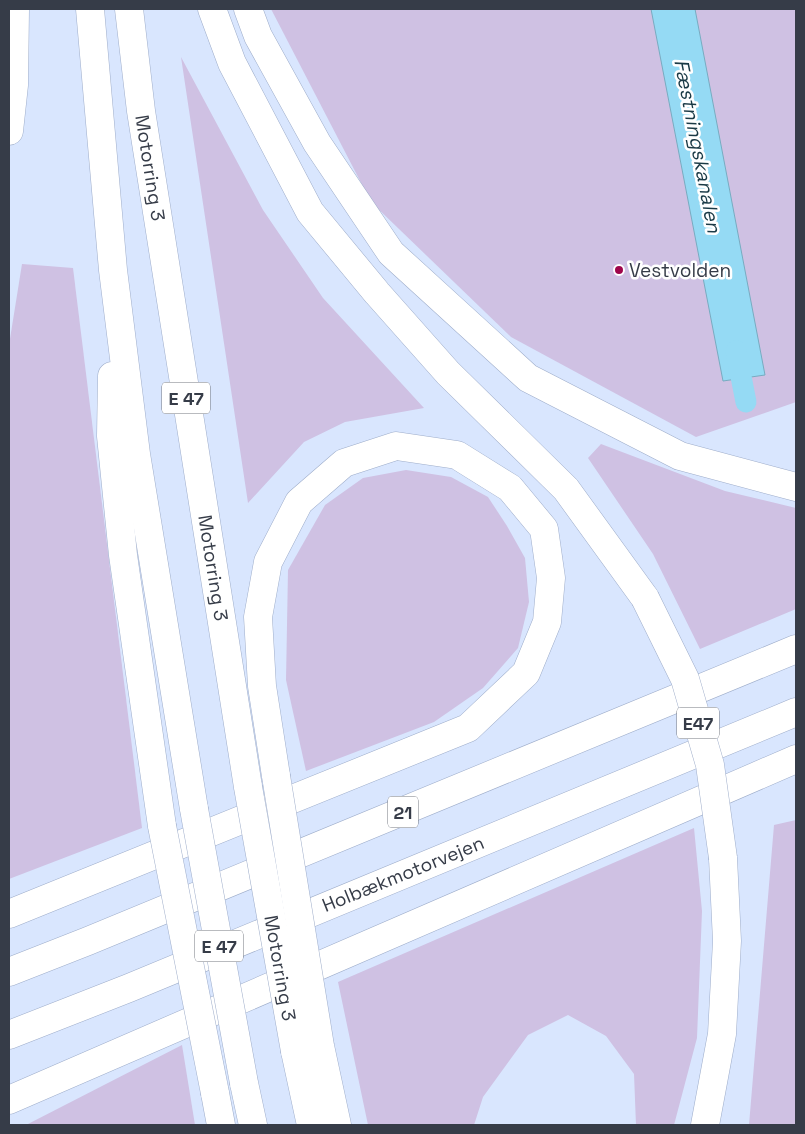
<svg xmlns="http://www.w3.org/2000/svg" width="805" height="1134" viewBox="0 0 805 1134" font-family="'Space Grotesk',sans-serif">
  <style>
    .green { fill: #cfc1e3 }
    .water { fill: #95daf4; stroke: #78abc0 }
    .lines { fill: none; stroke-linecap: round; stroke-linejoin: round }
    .canal { stroke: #95daf4; stroke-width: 21 }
    .motorway-casing { stroke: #9eadca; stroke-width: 29 }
    .motorway { stroke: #fff; stroke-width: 28 }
    .motorway-bridge-casing { stroke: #9eadca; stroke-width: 29; stroke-linecap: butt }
    .motorway-bridge { stroke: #fff; stroke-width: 28 }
    .poi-dot { fill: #9f064c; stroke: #fff; stroke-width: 2 }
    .labels { text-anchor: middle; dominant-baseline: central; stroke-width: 5; stroke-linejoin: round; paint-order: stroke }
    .shield { fill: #fff; stroke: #72767f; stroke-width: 1 }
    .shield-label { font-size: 18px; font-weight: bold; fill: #363c48 }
    .street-label { font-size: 19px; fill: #363c48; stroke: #fff }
    .poi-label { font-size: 19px; fill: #363c48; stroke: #fff; text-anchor: start }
    .water-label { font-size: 20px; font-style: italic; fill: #1a3a46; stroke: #fff }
  </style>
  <rect width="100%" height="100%" fill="#d9e6fe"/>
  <g class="green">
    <path d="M271 9H796V402L696 437 511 337 371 202Z"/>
    <path d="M181 57 263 210 323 298 424 408 345 422 304 442 248 503Z"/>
    <path d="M22 264 73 268 142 828 9 879V345Z"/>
    <path d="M601 444 725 491 796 508V609L700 649 653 554 588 458Z"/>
    <path d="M406 470 451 477 488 497 507 526 525 558 529 602 518 648 483 688 434 722 306 771 286 680 288 570 325 505 363 478Z"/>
    <path d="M796 820V1125H749L774 825Z"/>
    <path d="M694 828 702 911 697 1038 674 1125H636L634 1074 606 1036 568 1015 528 1035 483 1097 474 1125H368L338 982Z"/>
    <path d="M182 1045 195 1125H26Z"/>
  </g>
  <path class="water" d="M651 9H695L765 375 723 381Z"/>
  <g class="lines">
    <path class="canal" d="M736 351 746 402"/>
    <defs>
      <g id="motorway">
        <path d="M90 9 113 270 136 454 194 809"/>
        <path d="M129 9 141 111 248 787"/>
        <path d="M212 9 232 63 310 212 377 293 448 373 566 489 645 598"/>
        <path d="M248 9 258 36 317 143 391 253 528 378 680 456 796 487"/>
        <path d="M9 131 14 85 15 9"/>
        <path d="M112 376 111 436 123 555 162 826"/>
        <path d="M9 914 468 728 526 673 547 622 551 578 544 529 510 488 457 455 396 446 344 463 299 502 268 562 258 617 262 686 276 776"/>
        <path d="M9 972 88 941 796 649"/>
        <path d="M9 1035 129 988 796 712"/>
        <path d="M320 1046 337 1125"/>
        <path d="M295 1051 311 1125"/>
        <path d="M244 1083 253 1125"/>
        <path d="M215 1093 221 1125"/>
        <path d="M9 1100 796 759"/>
        <path d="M705 1125 722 1034 727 941 723 858"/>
      </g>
    </defs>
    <use href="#motorway" class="motorway-casing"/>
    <use href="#motorway" class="motorway"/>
    <defs>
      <g id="motorway-bridge">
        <path d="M645 598 685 679 710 765 723 858"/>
        <path d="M276 776 320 1046"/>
        <path d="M248 787 295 1051"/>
        <path d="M194 809 244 1083"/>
        <path d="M162 826 215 1093"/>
      </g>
    </defs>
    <use href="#motorway-bridge" class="motorway-bridge-casing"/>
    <use href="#motorway-bridge" class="motorway-bridge"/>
  </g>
  <circle class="poi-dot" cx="619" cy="270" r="5"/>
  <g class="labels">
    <g class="shield">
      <rect x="162" y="382.5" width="48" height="31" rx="4"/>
      <rect x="677" y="707.5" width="42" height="31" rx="4"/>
      <rect x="388" y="796.5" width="30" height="31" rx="4"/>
      <rect x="195" y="930.5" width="48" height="31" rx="4"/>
    </g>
    <g class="shield-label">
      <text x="186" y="398">E 47</text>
      <text x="698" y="723">E47</text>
      <text x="403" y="812">21</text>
      <text x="219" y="946">E 47</text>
    </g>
    <g class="street-label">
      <text transform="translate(150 168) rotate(81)">Motorring 3</text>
      <text transform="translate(213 568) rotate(81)">Motorring 3</text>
      <text transform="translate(403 874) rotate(-22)">Holbækmotorvejen</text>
      <text transform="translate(280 968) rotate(80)">Motorring 3</text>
    </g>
    <g class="poi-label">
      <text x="629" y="270">Vestvolden</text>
    </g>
    <g class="water-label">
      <text transform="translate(698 146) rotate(79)">Fæstningskanalen</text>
    </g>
  </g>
  <rect width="805" height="1134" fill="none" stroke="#363c48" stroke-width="20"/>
</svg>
